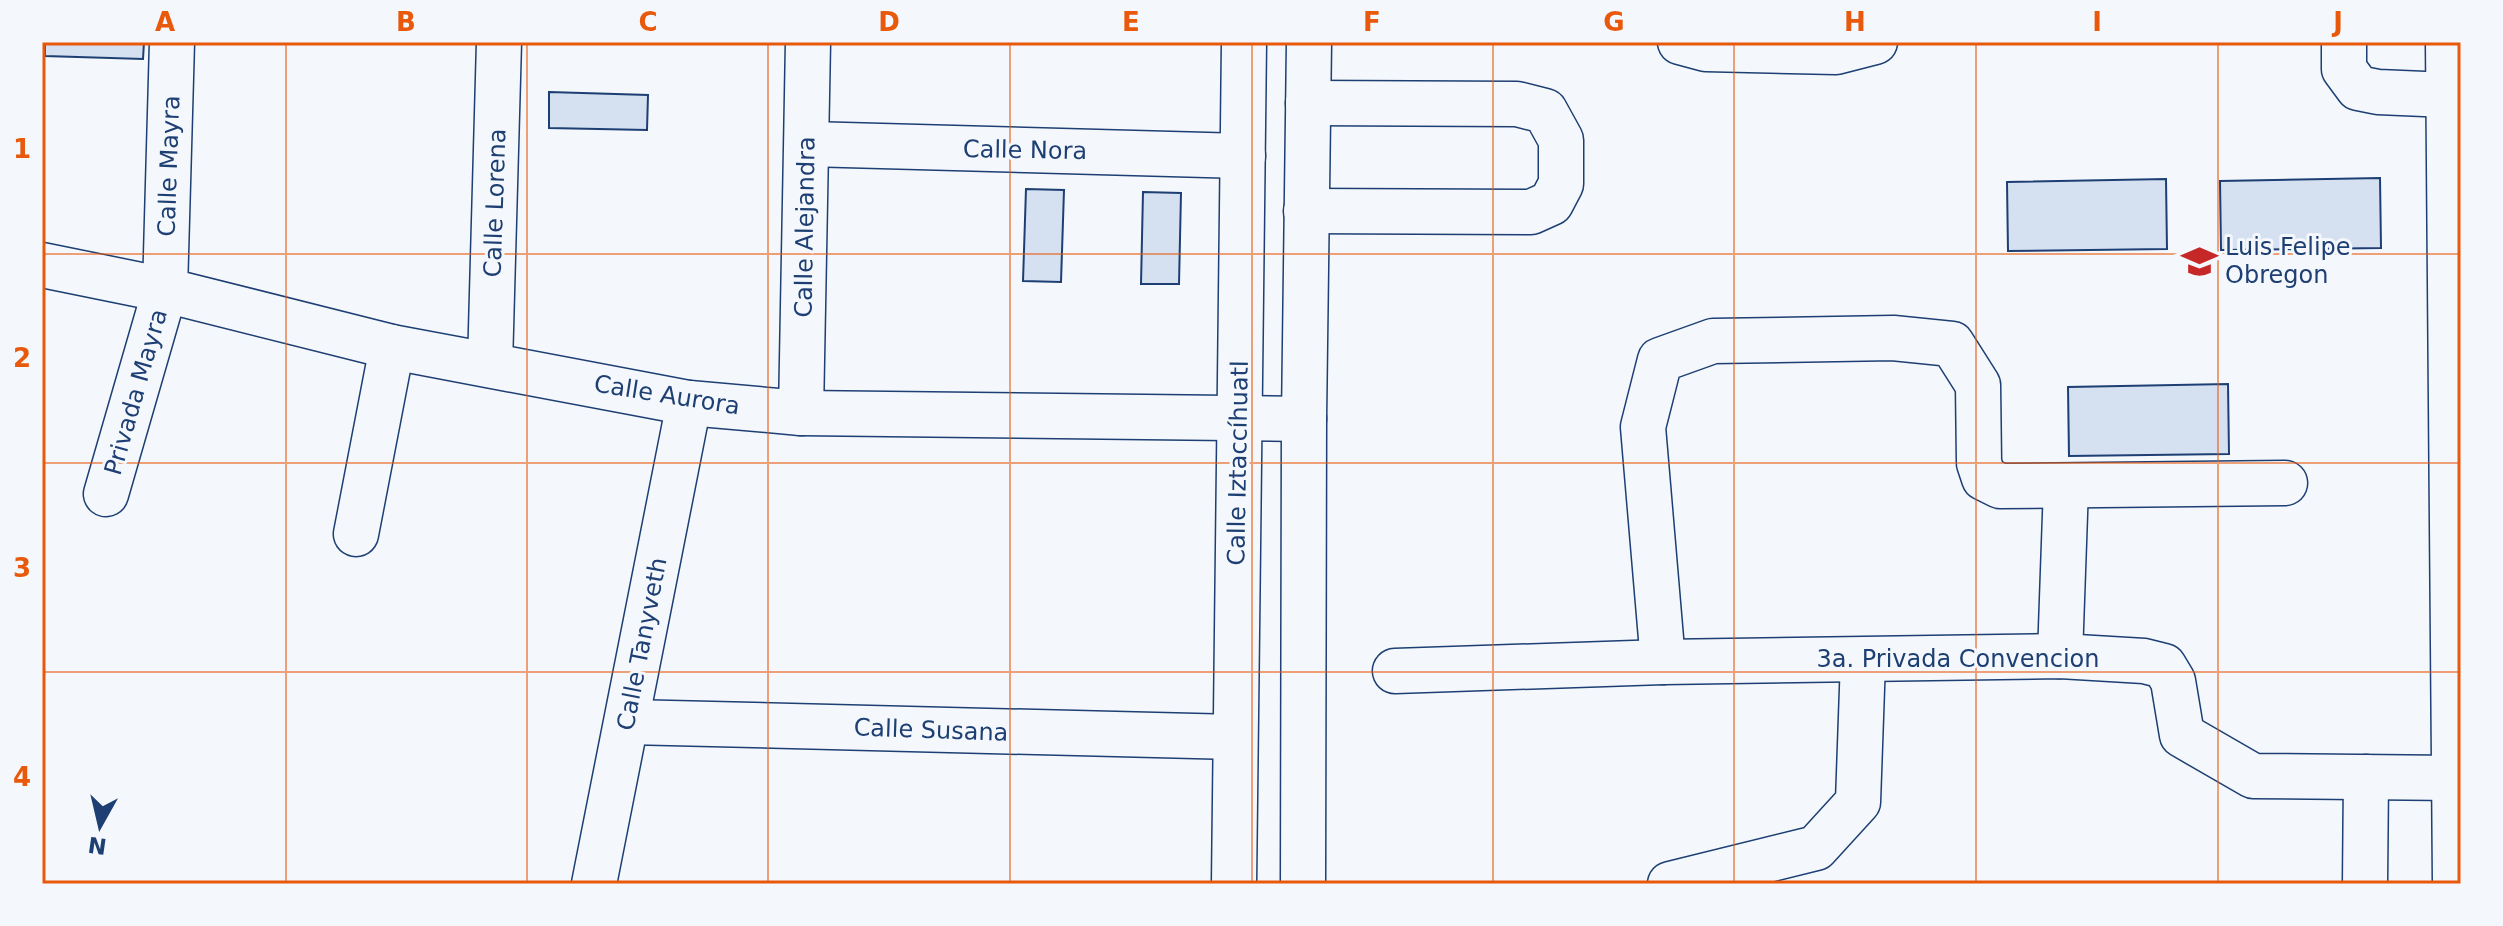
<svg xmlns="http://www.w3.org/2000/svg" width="2503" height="926" viewBox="0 0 2503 926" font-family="'DejaVu Sans',sans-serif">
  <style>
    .building { fill: #d5e0f0; stroke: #1d3f73; stroke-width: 2 }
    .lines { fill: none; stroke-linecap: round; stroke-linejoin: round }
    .minor-casing { stroke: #1d3f73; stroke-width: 47 }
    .minor { stroke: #f4f7fb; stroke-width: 44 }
    .grid { fill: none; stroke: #e8590c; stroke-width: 2; stroke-opacity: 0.55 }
    .labels { text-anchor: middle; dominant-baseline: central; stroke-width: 6; stroke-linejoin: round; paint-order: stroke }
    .street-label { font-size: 24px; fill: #1d3f73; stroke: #f4f7fb }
    .poi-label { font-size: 24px; fill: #1d3f73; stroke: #f4f7fb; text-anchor: start }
    .neatline { fill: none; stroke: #e8590c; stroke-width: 3 }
    .grid-label { font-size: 26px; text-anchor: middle; font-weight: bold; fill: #e8590c }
  </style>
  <rect width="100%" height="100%" fill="#f4f7fb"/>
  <g class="building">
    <path d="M45 42H144L143 59 45 56Z"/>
    <path d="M549 92 648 95 647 130 549 128Z"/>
    <path d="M2380 178 2381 248 2221 250 2220 181Z"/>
    <path d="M2166 179 2167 249 2008 251 2007 182Z"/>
    <path d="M1026 189 1064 190 1061 282 1023 281Z"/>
    <path d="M1143 192 1181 193 1179 284H1141Z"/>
    <path d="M2228 384 2229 454 2069 456 2068 387Z"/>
  </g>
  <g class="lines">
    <defs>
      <g id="minor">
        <path d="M1680 42 1706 49 1836 52 1875 42"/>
        <path d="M2344 42V69L2358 88 2378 92 2448 95"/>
        <path d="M2448 42 2455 884"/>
        <path d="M808 144 1243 156"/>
        <path d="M1306 211 1531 212 1551 203 1561 184V140L1545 111 1517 104 1308 103"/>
        <path d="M42 265 165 290 392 347 689 403 801 413 1304 419"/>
        <path d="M490 365 499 42"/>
        <path d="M801 413 808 42"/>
        <path d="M106 494 165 290 172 42"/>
        <path d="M356 534 392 347"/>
        <path d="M2060 656 2066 486"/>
        <path d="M1663 662 1643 427 1660 360 1713 341 1893 338 1952 344 1978 385 1979 463 1984 478 2000 486 2285 483"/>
        <path d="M1395 671 1663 662 2060 656 2144 661 2164 666 2173 681 2182 735 2253 776 2455 778"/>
        <path d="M628 722 1235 737"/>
        <path d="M594 884 689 403"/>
        <path d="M1234 884 1244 42"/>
        <path d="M1303 884 1304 419 1309 42"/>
        <path d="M1670 884 1816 848 1858 802 1863 660"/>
        <path d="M2365 884 2366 777"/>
      </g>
    </defs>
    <use href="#minor" class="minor-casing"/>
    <use href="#minor" class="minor"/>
  </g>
  <path class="grid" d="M286 42V884M527 42V884M768 42V884M1010 42V884M1252 42V884M1493 42V884M1734 42V884M1976 42V884M2218 42V884M42 254H2461M42 463H2461M42 672H2461"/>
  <defs>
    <symbol id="school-bare" viewBox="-9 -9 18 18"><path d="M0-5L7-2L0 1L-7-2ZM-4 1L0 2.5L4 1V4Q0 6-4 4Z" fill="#c62828" stroke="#f4f7fb" stroke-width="2.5" paint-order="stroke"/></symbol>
  </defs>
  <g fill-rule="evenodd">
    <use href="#school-bare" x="2174" y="236" width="51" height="51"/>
  </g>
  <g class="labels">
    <g class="street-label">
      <text transform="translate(1025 150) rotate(1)">Calle Nora</text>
      <text transform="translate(169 166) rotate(-88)">Calle Mayra</text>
      <text transform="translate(495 203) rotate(-88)">Calle Lorena</text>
      <text transform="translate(805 227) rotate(-89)">Calle Alejandra</text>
      <text transform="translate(136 392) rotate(-74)">Privada Mayra</text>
      <text transform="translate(667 395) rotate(9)">Calle Aurora</text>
      <text transform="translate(1238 463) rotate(-89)">Calle Iztaccíhuatl</text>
      <text transform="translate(642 644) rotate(-79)">Calle Tanyveth</text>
      <text x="1958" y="659">3a. Privada Convencion</text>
      <text transform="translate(931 730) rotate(2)">Calle Susana</text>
    </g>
    <g class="poi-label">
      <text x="2225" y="247">Luis Felipe<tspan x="2225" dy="28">Obregon</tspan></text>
    </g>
  </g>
  <rect width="2503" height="926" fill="none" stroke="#f4f7fb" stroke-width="88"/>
  <g transform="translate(100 826) rotate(188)" stroke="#f4f7fb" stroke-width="6" paint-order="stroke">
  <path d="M0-6L14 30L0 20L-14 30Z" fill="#1d3f73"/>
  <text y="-12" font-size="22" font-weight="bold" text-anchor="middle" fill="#1d3f73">N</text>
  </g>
  <rect x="44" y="44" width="2415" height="838" class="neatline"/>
  <g class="grid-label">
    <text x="165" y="31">A</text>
    <text x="406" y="31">B</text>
    <text x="648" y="31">C</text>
    <text x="889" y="31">D</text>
    <text x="1131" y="31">E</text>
    <text x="1372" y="31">F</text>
    <text x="1614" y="31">G</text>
    <text x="1855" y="31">H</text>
    <text x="2097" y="31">I</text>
    <text x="2338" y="31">J</text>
    <text x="22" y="158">1</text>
    <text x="22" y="367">2</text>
    <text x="22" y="577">3</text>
    <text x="22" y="786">4</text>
  </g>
</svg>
